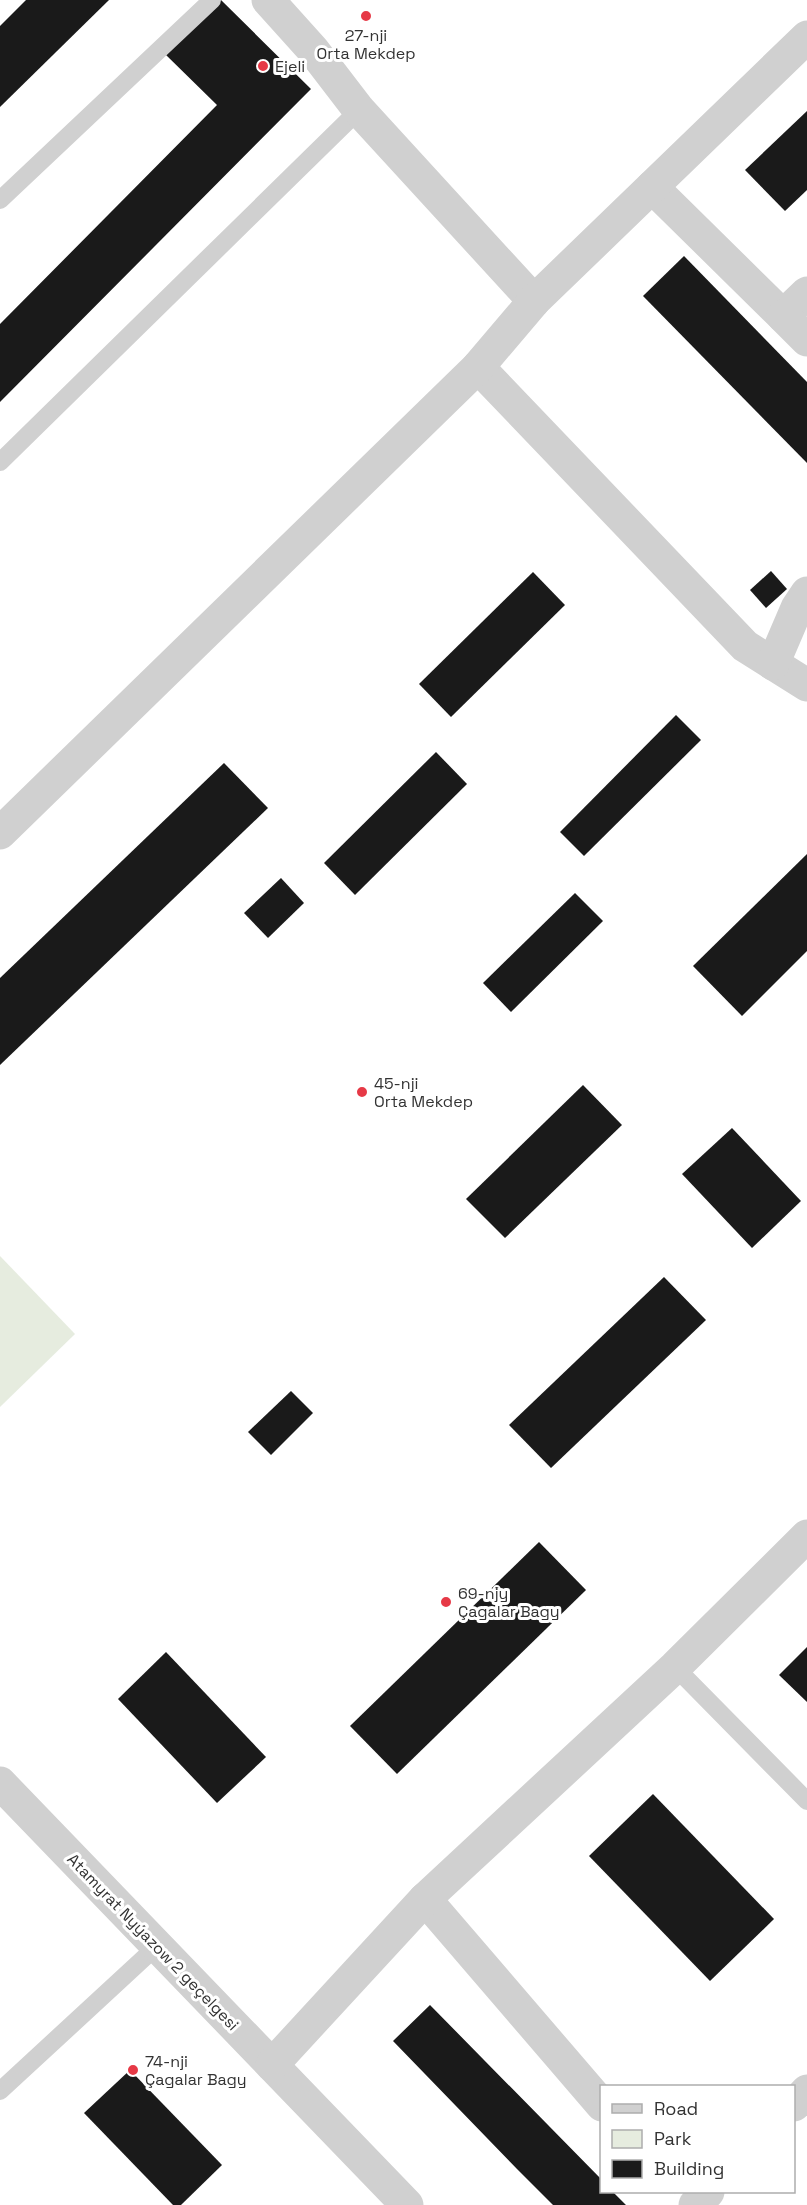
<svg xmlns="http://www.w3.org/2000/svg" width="807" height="2205" viewBox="0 0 807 2205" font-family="'Space Grotesk',sans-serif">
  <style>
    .green { fill: #e6ecdf }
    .building { fill: #1a1a1a }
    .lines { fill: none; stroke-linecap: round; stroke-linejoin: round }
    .service { stroke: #d0d0d0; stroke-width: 18 }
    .minor { stroke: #d0d0d0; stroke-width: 33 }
    .poi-dot { fill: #e63946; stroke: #fff; stroke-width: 2 }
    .labels { text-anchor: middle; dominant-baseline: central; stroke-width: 6; stroke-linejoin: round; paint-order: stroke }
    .poi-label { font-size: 16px; fill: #333; stroke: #fff; text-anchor: start }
    .street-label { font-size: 16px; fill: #333; stroke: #fff }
  </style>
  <rect width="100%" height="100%" fill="#fff"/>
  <path class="green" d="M0 1256 75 1334 0 1407Z"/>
  <g class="building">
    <path d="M26 0H109L0 107V26Z"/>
    <path d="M219 0H221L311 89 0 402V324L217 105 166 55Z"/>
    <path d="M807 111V190L785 211 745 170Z"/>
    <path d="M684 256 807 382V463L643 296Z"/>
    <path d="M771 571 787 589 766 608 750 590Z"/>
    <path d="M533 572 565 605 451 717 419 684Z"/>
    <path d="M676 715 701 740 584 856 560 832Z"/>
    <path d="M436 752 467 784 355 895 324 863Z"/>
    <path d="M224 763 268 808 0 1065V978Z"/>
    <path d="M807 854V951L742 1016 693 966Z"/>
    <path d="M281 878 304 903 268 938 244 913Z"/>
    <path d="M575 893 603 921 511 1012 483 983Z"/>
    <path d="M583 1085 622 1125 505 1238 466 1199Z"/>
    <path d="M732 1128 801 1201 752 1248 682 1174Z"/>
    <path d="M664 1277 706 1320 551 1468 509 1425Z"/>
    <path d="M291 1391 313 1413 271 1455 248 1432Z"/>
    <path d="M539 1542 586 1590 397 1774 350 1726Z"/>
    <path d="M807 1647V1702L779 1675Z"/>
    <path d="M166 1652 266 1757 217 1803 118 1699Z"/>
    <path d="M653 1794 774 1919 710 1981 589 1856Z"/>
    <path d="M430 2005 602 2180V2192H613L626 2205H553L517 2169 393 2041Z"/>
    <path d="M130 2070 222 2165 181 2205H173L84 2113Z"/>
  </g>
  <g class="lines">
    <g class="service">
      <path d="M0 200 212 0"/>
      <path d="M0 462 359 110"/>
      <path d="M675 1667 807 1801"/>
      <path d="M0 2091 157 1946"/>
    </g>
    <g class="minor">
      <path d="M268 0 313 50 359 110 534 301"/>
      <path d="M652 187 783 316 807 293"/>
      <path d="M783 316 807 340"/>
      <path d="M478 367 745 646 807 685"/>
      <path d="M773 664 797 608 807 593"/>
      <path d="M0 833 478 367 534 301 807 37"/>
      <path d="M0 1783 407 2205"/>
      <path d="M425 1899 602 2105"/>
      <path d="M272 2065 425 1899 675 1667 807 1536"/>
      <path d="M794 2105 807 2091"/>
      <path d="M695 2205 708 2192"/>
    </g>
  </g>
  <g class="poi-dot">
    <circle cx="366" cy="16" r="6"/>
    <circle cx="263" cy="66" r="6"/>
    <circle cx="362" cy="1092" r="6"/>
    <circle cx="446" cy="1602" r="6"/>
    <circle cx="133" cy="2070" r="6"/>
  </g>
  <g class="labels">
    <g class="poi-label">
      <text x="366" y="35" text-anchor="middle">27-nji<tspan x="366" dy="18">Orta Mekdep</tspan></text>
      <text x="275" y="66">Ejeli</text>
      <text x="374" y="1083">45-nji<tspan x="374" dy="18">Orta Mekdep</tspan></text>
      <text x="458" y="1593">69-njy<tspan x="458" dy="18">Çagalar Bagy</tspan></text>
      <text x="145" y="2061">74-nji<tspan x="145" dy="18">Çagalar Bagy</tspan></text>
    </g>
    <g class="street-label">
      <text transform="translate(153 1942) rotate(46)">Atamyrat Nyýazow 2 geçelgesi</text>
    </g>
  </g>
  <rect x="600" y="2085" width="195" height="108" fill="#ffffff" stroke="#adadad" stroke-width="1.5"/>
  <rect x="612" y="2104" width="30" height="9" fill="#d0d0d0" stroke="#adadad" stroke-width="1.5"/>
  <text x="654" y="2115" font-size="18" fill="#333333">Road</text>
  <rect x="612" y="2130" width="30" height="18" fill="#e6ecdf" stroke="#adadad" stroke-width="1.5"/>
  <text x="654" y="2145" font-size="18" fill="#333333">Park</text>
  <rect x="612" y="2160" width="30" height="18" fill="#1a1a1a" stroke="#adadad" stroke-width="1.5"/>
  <text x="654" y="2175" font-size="18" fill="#333333">Building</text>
</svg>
